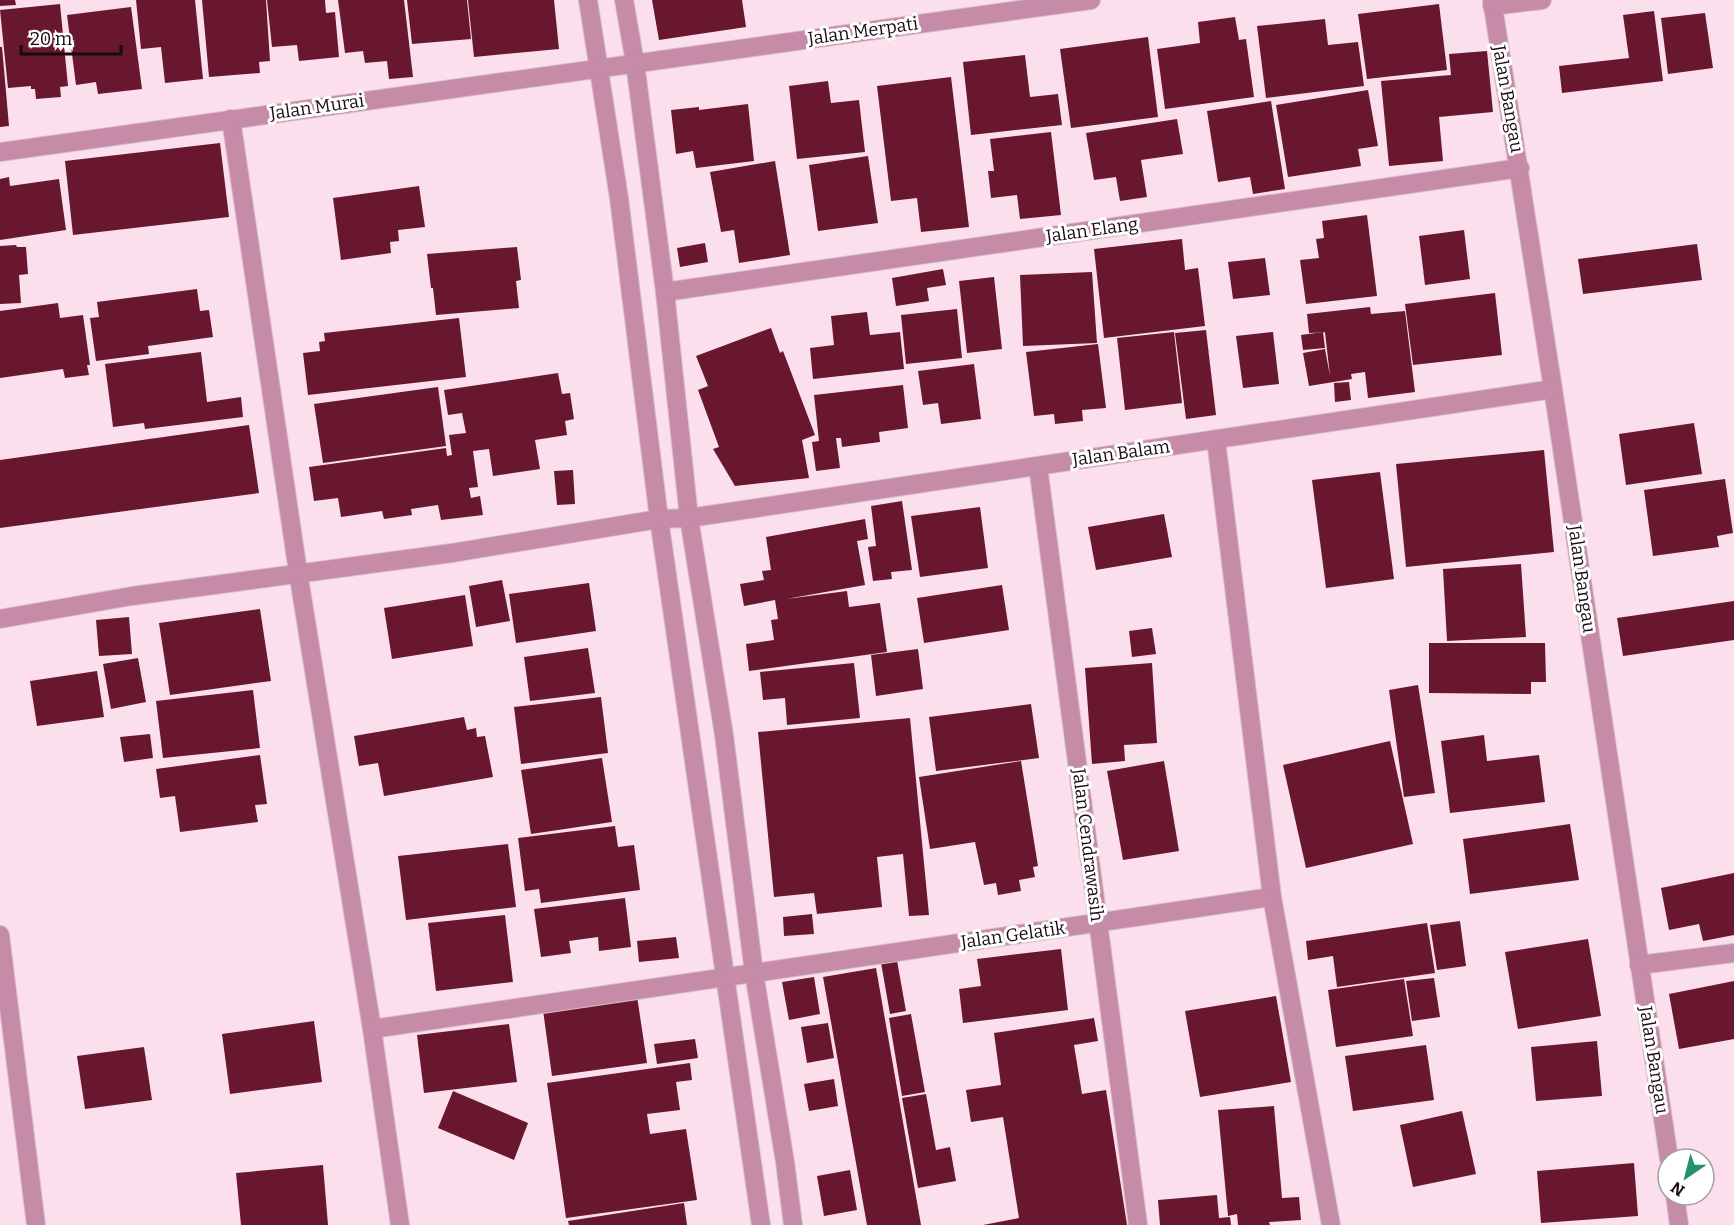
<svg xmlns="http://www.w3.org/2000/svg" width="1734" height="1225" viewBox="0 0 1734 1225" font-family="Bitter,serif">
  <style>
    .building { fill: #68172e }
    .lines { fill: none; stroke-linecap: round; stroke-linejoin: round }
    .street-casing { stroke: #d8bdc9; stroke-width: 20 }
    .street { stroke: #c58ba7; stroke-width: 18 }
    .labels { text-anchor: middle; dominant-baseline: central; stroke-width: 6; stroke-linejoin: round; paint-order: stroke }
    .street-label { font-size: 18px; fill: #190a11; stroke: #fff }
  </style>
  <rect width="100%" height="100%" fill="#fcdfec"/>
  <g class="building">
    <path d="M0 0H15L16 5 0 6Z"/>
    <path d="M136 0H195L203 79 165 83 161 47 141 49Z"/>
    <path d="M202 0H266L270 61 259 62 260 73 209 77Z"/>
    <path d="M267 0H325L326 13 335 12 339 57 299 61 297 45 272 47Z"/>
    <path d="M338 0H404L413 77 389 79 387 61 365 63 363 51 345 53Z"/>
    <path d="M407 0H467L471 39 412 44Z"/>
    <path d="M468 0H554L559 49 474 57Z"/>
    <path d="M652 0H742L746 27 659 40Z"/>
    <path d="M60 4 68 86 60 87 61 97 36 99 35 89H31V86L8 88 0 10Z"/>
    <path d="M1439 4 1447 70 1367 79 1358 14Z"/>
    <path d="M131 7 142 89 98 94 96 82 76 85 67 15Z"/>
    <path d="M1654 11 1663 81 1562 93 1559 66 1629 58 1623 15Z"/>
    <path d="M1705 13 1713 68 1668 74 1661 18Z"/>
    <path d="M1235 17 1239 40 1246 39 1254 97 1165 109 1157 49 1200 43 1198 22Z"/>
    <path d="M1325 19 1328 45 1358 42 1364 86 1266 98 1257 26Z"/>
    <path d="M1148 37 1158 117 1071 128 1060 49Z"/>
    <path d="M0 47H2L9 126 0 127Z"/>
    <path d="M1487 51 1493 112 1439 117 1443 161 1389 166 1381 81 1451 75 1449 54Z"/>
    <path d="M1025 55 1030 97 1058 94 1062 125 971 135 963 62Z"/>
    <path d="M951 77 969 227 921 232 917 198 891 201 877 86Z"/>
    <path d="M828 81 831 103 859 100 865 152 797 159 789 86Z"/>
    <path d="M1368 90 1378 146 1358 149 1361 166 1288 177 1276 105Z"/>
    <path d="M1271 101 1285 189 1253 194 1250 177 1218 182 1207 111Z"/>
    <path d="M748 104 754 161 696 168 693 151 676 154 671 110 699 107V110Z"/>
    <path d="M1177 119 1183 154 1141 160 1147 197 1120 201 1116 177 1094 180 1086 133Z"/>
    <path d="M1051 132 1061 215 1020 219 1017 195 991 198 988 171H994L990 139Z"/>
    <path d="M220 143 229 217 73 235 65 161Z"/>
    <path d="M868 156 878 223 818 231 809 165Z"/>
    <path d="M775 161 790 255 739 263 734 230 721 232 710 172Z"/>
    <path d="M9 177 10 186 59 179 66 230 0 240V179Z"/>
    <path d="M419 186 425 227 398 230 399 241 390 242 391 253 341 260 333 198Z"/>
    <path d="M1367 215 1377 296 1306 304 1300 260 1319 258 1316 239 1324 238 1322 221Z"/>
    <path d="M1464 230 1470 279 1425 285 1419 236Z"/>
    <path d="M1182 239 1185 270 1198 268 1205 326 1104 338 1094 249Z"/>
    <path d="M705 243 708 262 680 267 677 248Z"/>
    <path d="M1697 244 1702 280 1583 294 1578 259Z"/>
    <path d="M16 245 17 247H26L28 274 19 275 21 303 0 304V246Z"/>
    <path d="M517 247 521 280 516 281 519 308 436 315 433 288H431L427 254Z"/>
    <path d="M1265 258 1270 295 1233 299 1228 262Z"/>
    <path d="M943 269 946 285 927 288 929 301 896 306 892 278Z"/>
    <path d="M1092 272 1097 343 1023 346 1020 275Z"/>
    <path d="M994 277 1002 349 967 353 959 281Z"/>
    <path d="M197 289 200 311 209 310 213 337 148 346 149 354 96 361 90 318 99 317 97 302Z"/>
    <path d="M1495 293 1502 355 1413 365 1405 304Z"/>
    <path d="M58 303 60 318 83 315 90 365H87L89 375 65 378 63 369 0 378V311Z"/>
    <path d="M1370 307 1371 314 1405 311 1415 392 1368 398 1365 372 1351 374 1352 379 1309 386 1303 353 1325 349 1330 376 1325 332H1330L1309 333 1307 314Z"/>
    <path d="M957 309 962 358 906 364 901 315Z"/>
    <path d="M867 312 870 335 900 332 904 369 813 379 810 348 834 345 831 316Z"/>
    <path d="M459 318 466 377 308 395 303 353 320 351 319 342 325 341 324 333Z"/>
    <path d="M771 328 780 353 783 351 815 435 802 440 809 478 735 486 713 449 719 447 698 390 708 386 696 356Z"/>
    <path d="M1206 330 1216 415 1186 419 1175 333Z"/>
    <path d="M1174 332 1182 403 1125 410 1117 338Z"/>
    <path d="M1273 332 1279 384 1243 388 1236 336Z"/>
    <path d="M1323 332 1325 348 1303 350 1301 335Z"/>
    <path d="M1098 344 1106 408 1082 410 1083 421 1055 424 1054 414 1034 416 1026 352Z"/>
    <path d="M201 352 207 402 241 397 243 417 145 429 144 423 113 427 105 364Z"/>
    <path d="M974 364 981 419 941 424 938 403 923 405 918 371Z"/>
    <path d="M558 373 562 394 570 393 574 419 565 421 567 435 535 440 540 469 493 476 489 449 473 451 478 487 469 488 471 498 480 496 483 515 441 520 438 505 411 509 412 515 384 519 382 511 341 517 338 498 314 501 309 467 446 448 447 456 452 455 449 435 466 433 462 413 448 415 444 390Z"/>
    <path d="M1349 382 1351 400 1335 402 1334 383Z"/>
    <path d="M903 385 908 428 879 432 880 442 842 447 841 438H836L840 468 816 471 812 442 819 441 814 395Z"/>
    <path d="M438 387 446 446 323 463 314 404Z"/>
    <path d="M1694 423 1702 474 1626 485 1619 434Z"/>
    <path d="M249 425 259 493 0 528V460Z"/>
    <path d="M1544 450 1554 552 1406 567 1396 464Z"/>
    <path d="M573 470 575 504 557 505 554 471Z"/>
    <path d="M1380 472 1394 579 1326 588 1312 480Z"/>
    <path d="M1725 479 1733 533 1717 536 1719 547 1653 556 1644 490Z"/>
    <path d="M902 501 912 570 891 572 892 579 873 581 868 547 876 546 871 506Z"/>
    <path d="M980 507 988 568 920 577 911 516Z"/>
    <path d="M1164 514 1172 557 1096 570 1088 527Z"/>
    <path d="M865 519 868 539 857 541 865 585 786 599 847 591 849 607 880 603 887 652 749 671 746 644 774 640 771 620 778 619 775 600 744 606 740 584 764 580 762 571 771 570 766 537Z"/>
    <path d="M1521 564 1526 637 1447 641 1443 569Z"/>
    <path d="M502 580 510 621 476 627 469 586Z"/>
    <path d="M589 583 596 631 516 643 509 594Z"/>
    <path d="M1002 585 1009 630 924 643 917 598Z"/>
    <path d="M465 595 473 646 392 659 384 608Z"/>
    <path d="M1734 601V640L1623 656 1617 618Z"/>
    <path d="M260 609 271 681 170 695 159 623Z"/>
    <path d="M129 617 132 654 99 656 96 620Z"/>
    <path d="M1152 628 1156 654 1132 657 1129 631Z"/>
    <path d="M1429 643H1545L1546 682H1531V694L1429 693Z"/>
    <path d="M588 648 595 693 530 701 524 657Z"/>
    <path d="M918 649 923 689 876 696 871 655Z"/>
    <path d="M138 658 146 702 111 709 103 664Z"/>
    <path d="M854 663 860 718 787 725 785 698 763 700 760 672Z"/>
    <path d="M1152 663 1157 743 1124 745 1125 761 1092 764 1085 668Z"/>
    <path d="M97 671 104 717 37 726 30 681Z"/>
    <path d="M1418 685 1435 793 1404 797 1389 690Z"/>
    <path d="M253 690 260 748 163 758 156 701Z"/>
    <path d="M601 697 608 753 521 764 514 707Z"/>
    <path d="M1031 704 1039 758 936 771 929 717Z"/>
    <path d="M464 717 467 730 476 728 477 737 485 736 493 777 384 796 378 763 359 766 354 736Z"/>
    <path d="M910 718 929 915 909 916 903 854 877 857 882 907 817 914 814 893 774 897 758 732Z"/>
    <path d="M150 734 153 758 124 762 120 737Z"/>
    <path d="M1484 735 1487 761 1539 755 1545 802 1450 813 1441 741Z"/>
    <path d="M1390 741 1413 844 1306 868 1283 765Z"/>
    <path d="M260 755 267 804 255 805 258 822 180 832 175 796 160 798 156 769Z"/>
    <path d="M602 758 612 822 531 834 521 770Z"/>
    <path d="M1021 761 1038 866 1033 867 1035 877 1019 880 1021 891 998 895 996 883 984 885 975 842 930 849 919 777Z"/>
    <path d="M1164 761 1179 851 1123 860 1107 771Z"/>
    <path d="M1570 824 1579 880 1470 894 1463 839Z"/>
    <path d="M615 826 618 847 634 845 640 890 541 903 539 889 525 891 518 838Z"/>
    <path d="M508 844 516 907 406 920 398 856Z"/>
    <path d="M1734 873V935L1703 941 1699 924 1669 930 1661 888Z"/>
    <path d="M625 898 631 947 599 951 598 937 569 941 571 953 541 957 534 909Z"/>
    <path d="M812 914 814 934 784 936 783 917Z"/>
    <path d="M505 915 513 982 436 991 428 923Z"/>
    <path d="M1460 921 1466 966 1437 970 1430 925Z"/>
    <path d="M1427 923 1435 973 1337 987 1333 956 1308 960 1306 941Z"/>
    <path d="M676 937 679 958 639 962 637 941Z"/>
    <path d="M1588 939 1601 1016 1518 1029 1505 952Z"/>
    <path d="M1061 949 1068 1010 963 1023 959 989 981 986 977 959Z"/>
    <path d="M896 955 906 1011 890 1014 880 957Z"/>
    <path d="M876 968 921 1225H867L823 977Z"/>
    <path d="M814 977 820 1014 789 1020 782 982Z"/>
    <path d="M1434 978 1440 1017 1412 1021 1406 981Z"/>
    <path d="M1404 979 1413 1036 1336 1047 1328 990Z"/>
    <path d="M1734 981V1039L1679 1049 1669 994Z"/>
    <path d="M637 996 647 1063 552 1076 543 1010Z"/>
    <path d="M1276 996 1291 1082 1200 1097 1185 1011Z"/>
    <path d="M911 1014 925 1092 902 1096 889 1018Z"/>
    <path d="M1094 1018 1098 1041 1074 1045 1082 1094 1106 1090 1127 1225H983L1019 1218 1003 1117 971 1122 966 1090 1001 1085 994 1033Z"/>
    <path d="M314 1021 322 1082 230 1094 222 1034Z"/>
    <path d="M828 1023 834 1058 807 1063 801 1027Z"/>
    <path d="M509 1024 517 1082 424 1093 417 1035Z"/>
    <path d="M695 1039 698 1058 657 1064 654 1044Z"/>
    <path d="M1597 1041 1602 1096 1536 1101 1531 1047Z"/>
    <path d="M1426 1045 1434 1100 1353 1111 1345 1056Z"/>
    <path d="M144 1047 152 1100 85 1109 77 1056Z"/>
    <path d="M690 1063 692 1080 676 1082 680 1110 647 1114 650 1134 686 1129 697 1200 566 1218 547 1083Z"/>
    <path d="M834 1079 838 1106 809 1111 804 1084Z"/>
    <path d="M453 1091 528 1123 514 1160 438 1128Z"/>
    <path d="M926 1094 936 1150 950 1147 956 1181 918 1188 902 1098Z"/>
    <path d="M1274 1106 1282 1198 1299 1197 1301 1220 1269 1222 1270 1225H1238L1237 1214 1228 1216 1218 1110Z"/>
    <path d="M1462 1111 1476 1174 1413 1187 1400 1125Z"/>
    <path d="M1634 1163 1638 1216 1541 1223 1537 1171Z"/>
    <path d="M323 1165 328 1225H241L236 1173Z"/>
    <path d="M850 1170 857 1210 824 1216 817 1176Z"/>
    <path d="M1217 1195 1219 1218 1230 1217 1231 1225H1160L1158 1200Z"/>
    <path d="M684 1203 687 1225H569L568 1221Z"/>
  </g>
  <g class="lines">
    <defs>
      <g id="street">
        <path d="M588 0 619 198 659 519 761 1225"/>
        <path d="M624 0 635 63 665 292 689 518 724 735 754 973 785 1162 793 1225"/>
        <path d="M1492 0 1553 389 1669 1159"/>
        <path d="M1492 6 1542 0"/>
        <path d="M231 119 298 572 372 1029 400 1225"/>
        <path d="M0 152 1091 0"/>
        <path d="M665 292 1520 168"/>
        <path d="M1216 440 1272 897 1331 1225"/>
        <path d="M1038 466 1138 1225"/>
        <path d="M0 619 132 596 452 553 659 519 689 518 1553 389"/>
        <path d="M0 935 36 1225"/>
        <path d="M1639 965 1734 953"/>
        <path d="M372 1029 1272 897"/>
        <path d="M1675 1195 1679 1225"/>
      </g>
    </defs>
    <use href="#street" class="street-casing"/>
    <use href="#street" class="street"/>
  </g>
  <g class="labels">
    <g class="street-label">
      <text transform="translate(863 31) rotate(-8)">Jalan Merpati</text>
      <text transform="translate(1508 99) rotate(80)">Jalan Bangau</text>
      <text transform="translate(317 107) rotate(-8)">Jalan Murai</text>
      <text transform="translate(1092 230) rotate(-8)">Jalan Elang</text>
      <text transform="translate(1121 453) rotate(-8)">Jalan Balam</text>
      <text transform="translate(1582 579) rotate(82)">Jalan Bangau</text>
      <text transform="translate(1088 845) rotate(83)">Jalan Cendrawasih</text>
      <text transform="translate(1013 935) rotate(-8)">Jalan Gelatik</text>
      <text transform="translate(1654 1060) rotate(81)">Jalan Bangau</text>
    </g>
  </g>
  <g transform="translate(1686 1177) rotate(215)"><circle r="28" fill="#ffffff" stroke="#a39da0" stroke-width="1.5"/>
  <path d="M0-4.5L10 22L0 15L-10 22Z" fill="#229172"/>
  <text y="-9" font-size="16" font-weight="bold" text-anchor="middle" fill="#190a11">N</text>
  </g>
  <path d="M21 45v9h100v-9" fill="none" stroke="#190a11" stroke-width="3"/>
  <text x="30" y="45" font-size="18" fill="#190a11" stroke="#ffffff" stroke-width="4.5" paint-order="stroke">20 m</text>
</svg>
